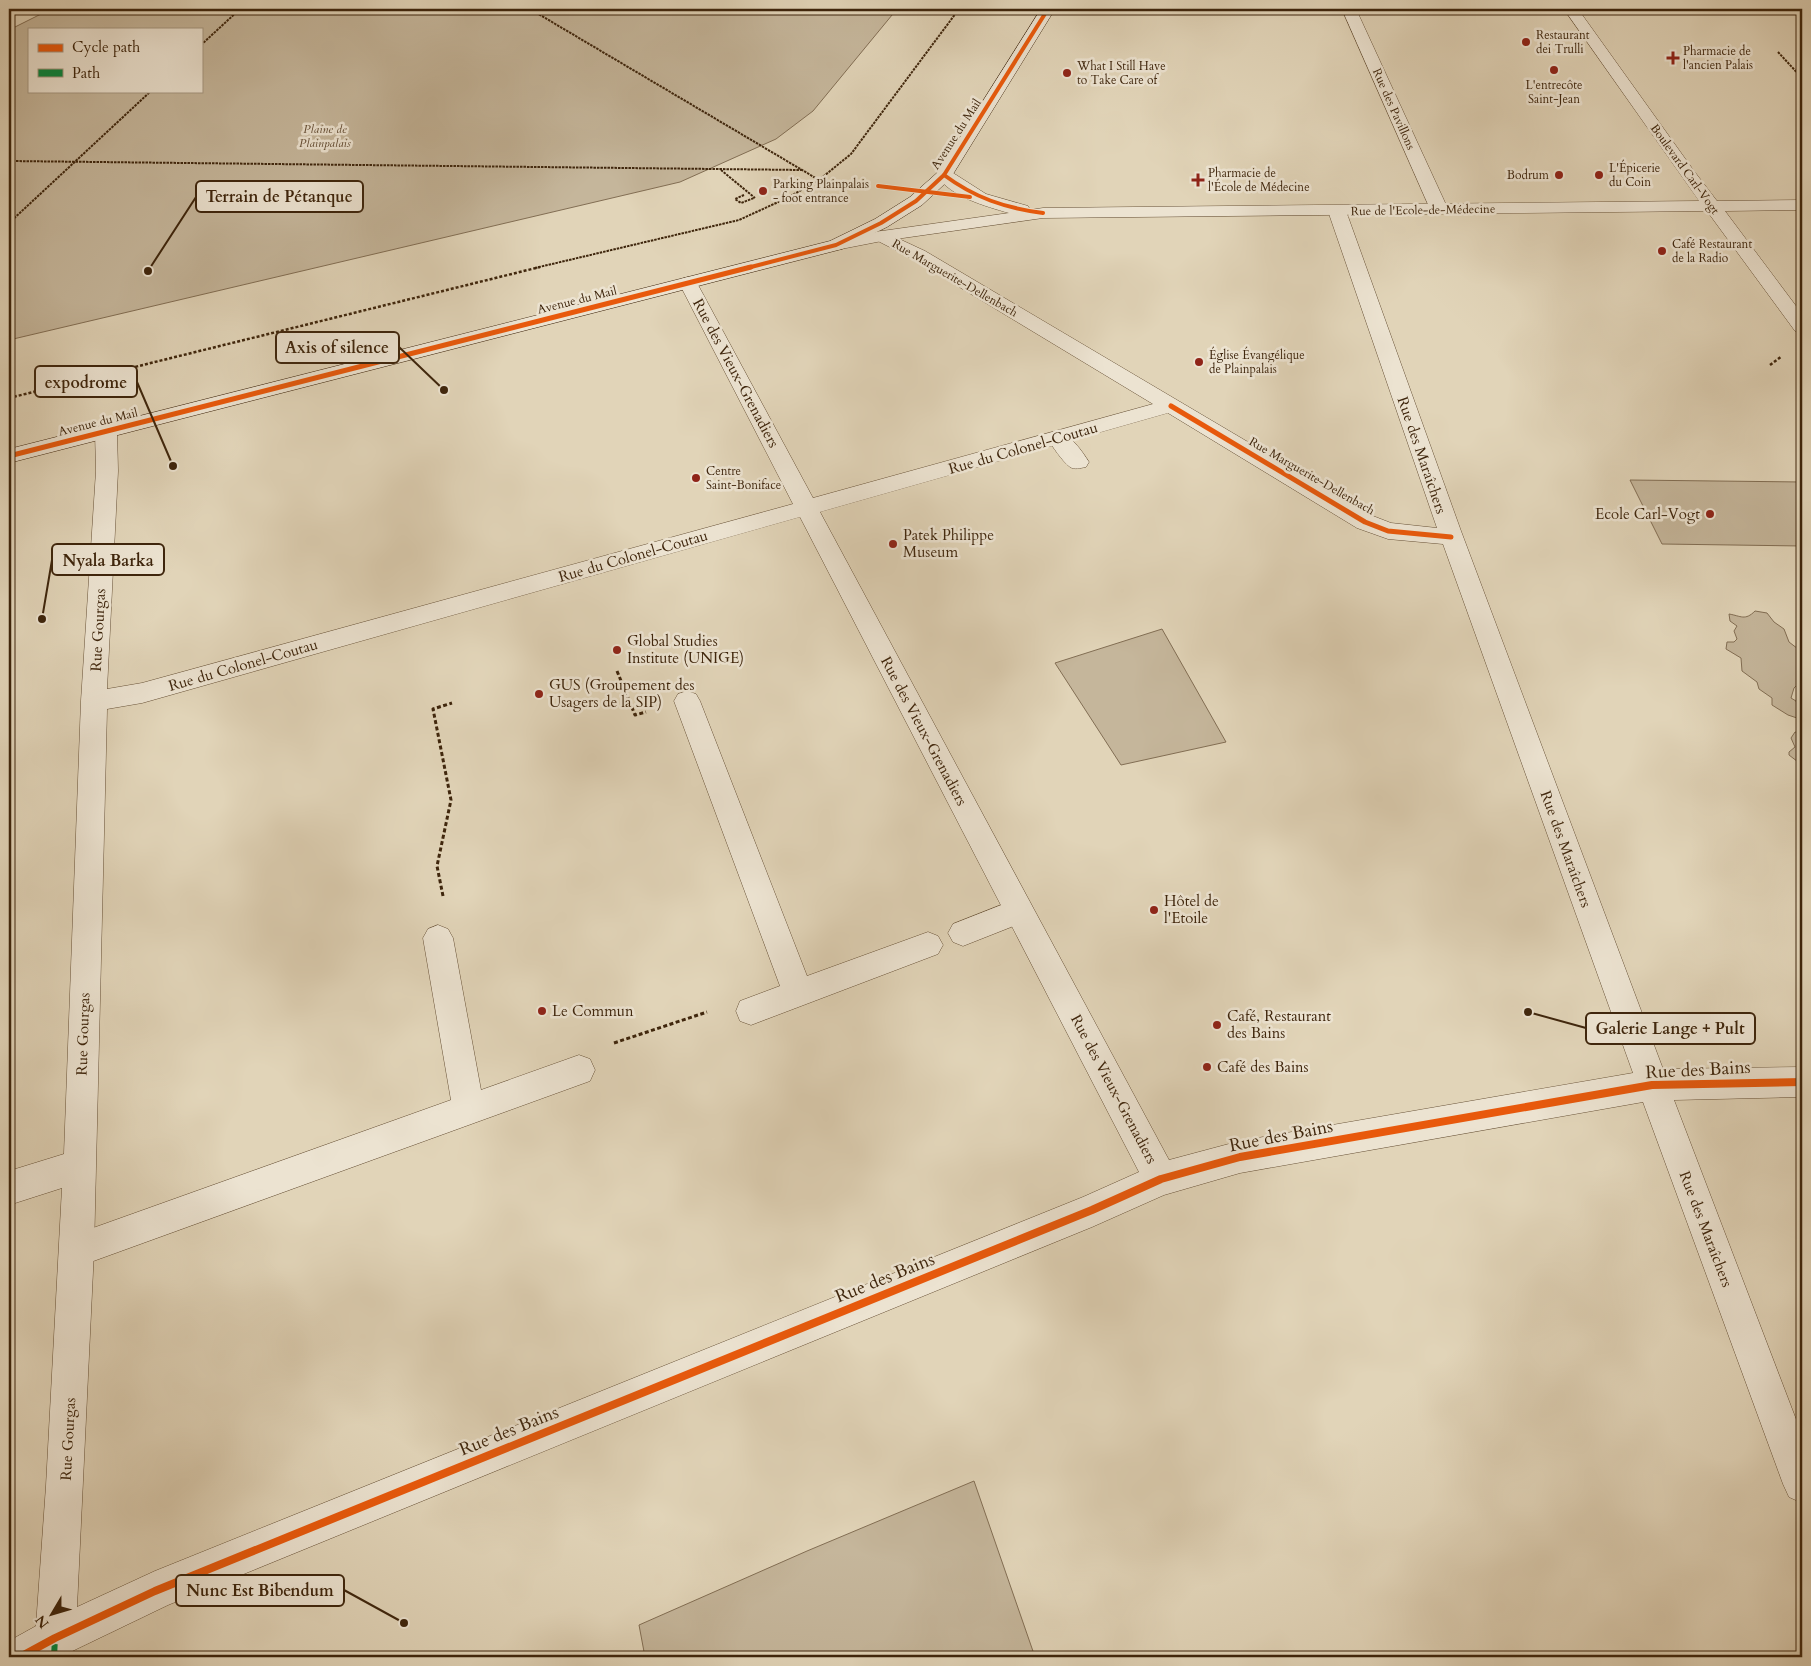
<svg xmlns="http://www.w3.org/2000/svg" width="1811" height="1666" viewBox="0 0 1811 1666" font-family="Cardo,serif">
  <style>
    .green { fill: #c5b69b; stroke: #826e54; fill-rule: evenodd }
    .lines { fill: none; stroke-linecap: round; stroke-linejoin: round }
    .service-casing { stroke: #675137; stroke-width: 1 }
    .minor-casing { stroke: #675137; stroke-width: 1 }
    .tertiary-casing { stroke: #675137; stroke-width: 1 }
    .secondary-casing { stroke: #3e250c; stroke-width: 1 }
    .path-far2 { stroke: #3e250c; stroke-width: 2; stroke-dasharray: 2.5 1; stroke-linecap: butt }
    .path-far1 { stroke: #3e250c; stroke-width: 2.5; stroke-dasharray: 3 2; stroke-linecap: butt }
    .path { stroke: #3e250c; stroke-width: 3; stroke-dasharray: 4 2.5; stroke-linecap: butt }
    .service { fill: #ece3d1; fill-rule: evenodd }
    .minor { fill: #ece3d1; fill-rule: evenodd }
    .tertiary { fill: #ece3d1; fill-rule: evenodd }
    .secondary { fill: #ece3d1; fill-rule: evenodd }
    .quiet { stroke: #00873e; stroke-width: 6; stroke-dasharray: 13 6; stroke-linecap: butt }
    .cycleway-far2-casing { stroke: #ece3d1; stroke-width: 5.5 }
    .cycleway-far1-casing { stroke: #ece3d1; stroke-width: 8 }
    .cycleway-casing { stroke: #ece3d1; stroke-width: 11 }
    .cycleway-far2 { stroke: #e8590c; stroke-width: 4 }
    .cycleway-far1 { stroke: #e8590c; stroke-width: 5 }
    .cycleway { stroke: #e8590c; stroke-width: 8 }
    .poi-dot { fill: #8f2418; stroke: #ece3d1; stroke-width: 2 }
    .labels { text-anchor: middle; dominant-baseline: central; stroke-width: 5; stroke-linejoin: round; paint-order: stroke }
    .far-poi-label { font-size: 12px; fill: #3e250c; stroke: #ece3d1; text-anchor: start }
    .far-street-label { font-size: 12px; fill: #3e250c; stroke: #ece3d1 }
    .far-park-label { font-size: 12px; font-style: italic; fill: #604930; stroke: #ece3d1 }
    .street-label { font-size: 15px; fill: #3e250c; stroke: #ece3d1 }
    .poi-label { font-size: 15px; fill: #3e250c; stroke: #ece3d1; text-anchor: start }
    .near-street-label { font-size: 18px; fill: #3e250c; stroke: #ece3d1 }
    .leader { fill: none; stroke: #3e250c; stroke-width: 2 }
    .callout-dot { fill: #3e250c; stroke: #ece3d1; stroke-width: 2 }
    .callout { fill: #ece3d1; stroke: #3e250c; stroke-width: 2 }
    .callout-label { font-size: 16px; text-anchor: middle; font-weight: bold; fill: #3e250c }
  </style>
  <rect width="100%" height="100%" fill="#e1d4b8"/>
  <filter id="stains"><feTurbulence type="fractalNoise" baseFrequency=".004" numOctaves="4"/><feColorMatrix values="0 0 0 0 .2 0 0 0 0 .09 0 0 0 0 .02 0 0 0 .5 -.17"/></filter>
  <radialGradient id="worn" r=".72"><stop offset=".6" stop-color="#630" stop-opacity="0"/><stop offset="1" stop-color="#630" stop-opacity=".3"/></radialGradient>
  <g class="green">
    <path d="M51 9H897L813 111 776 139 680 182 9 340V30ZM29 29H201V91H29Z"/>
    <path d="M1630 480 1802 482V546L1662 544Z"/>
    <path d="M1755 611 1767 613 1774 622 1784 629 1789 642 1802 652V680L1794 688 1791 698 1796 701 1800 714 1797 718 1788 715 1772 705V698L1759 689 1757 682 1742 671 1741 658 1726 649 1727 642H1734L1737 639 1734 631 1737 626 1730 621 1729 614C1741 616 1745 621 1755 611Z"/>
    <path d="M1162 629 1226 742 1121 765 1055 663Z"/>
    <path d="M1795 732 1802 733V765L1789 755V752L1795 747 1791 738Z"/>
    <path d="M974 1481 1035 1657H645L639 1625 807 1551Z"/>
  </g>
  <g class="lines">
    <defs>
      <g id="service">
        <path d="M1058 431C1071 435 1082 451 1089 462L1086 467C1080 468 1075 470 1070 467 1062 461 1053 447 1047 438L1051 433Z"/>
        <path d="M687 691 696 694 700 701 807 976 928 932 938 936 943 945 938 954 751 1025 740 1021 736 1011 740 1001 780 986 674 701 678 694Z"/>
        <path d="M1019 898 1029 902 1033 911 1029 920 963 946 953 942 948 933 953 924Z"/>
        <path d="M438 925 448 929 453 938 481 1090 579 1055 590 1059 595 1070 590 1081 77 1267 65 1262 60 1250 65 1238 451 1100 423 938 428 929Z"/>
      </g>
      <g id="minor">
        <path d="M1342 9H1356L1448 209 1445 213 1439 214 1433 213 1430 209Z"/>
        <path d="M1337 206 1343 207 1346 211 1461 531 1663 1069 1802 1067V1097L1674 1100 1802 1435V1503L1789 1497 1783 1484 1643 1102 1240 1173 1164 1195 1092 1227 168 1605 60 1657H9V1641L36 1626 46 1486 62 1188 9 1205V1171L64 1154 81 701 96 471 95 431 99 426 106 424 113 426 117 431 118 471 107 689 142 683 793 504 679 283 681 279 688 277 695 279 697 283 813 498 1153 404 913 259 876 240 873 236 876 232 882 231 925 251 1373 516 1391 523 1437 528 1328 211 1331 207ZM1168 413 1357 528 1388 539 1443 544 1633 1073 1240 1141 1169 1160 820 512ZM800 517 1139 1172 1083 1197 155 1571 77 1607 94 1250 107 709 142 703Z"/>
      </g>
      <path id="tertiary" d="M1564 9H1578L1694 171 1717 201 1802 200V210L1725 211 1802 314V333L1795 331 1707 211 1043 218 882 241 836 250 830 249 827 245 830 241 882 231 1009 213C985 206 951 197 936 175L938 171H950L986 194 1028 206 1030 210 1043 208 1699 201Z"/>
      <path id="secondary" d="M1041 9H1055L950 179 922 205 887 227 842 249 9 463V449L830 241 875 219 910 197 938 172Z"/>
    </defs>
    <use href="#service" class="service-casing"/>
    <use href="#minor" class="minor-casing"/>
    <use href="#tertiary" class="tertiary-casing"/>
    <use href="#secondary" class="secondary-casing"/>
    <g class="path-far2">
      <path d="M530 9 819 180 870 185"/>
      <path d="M201 45 240 9"/>
      <path d="M1778 52 1802 78"/>
      <path d="M9 161 802 170"/>
      <path d="M721 170 755 198"/>
      <path d="M744 195 735 199 741 203 754 198"/>
      <path d="M9 223 151 91"/>
      <path d="M535 268 739 220 787 198 819 180 851 154 959 9"/>
    </g>
    <g class="path-far1">
      <path d="M1770 365 1782 356"/>
      <path d="M9 398 540 267"/>
    </g>
    <g class="path">
      <path d="M617 671 635 715 646 712"/>
      <path d="M443 896 437 866 451 800 433 709 452 703"/>
      <path d="M614 1043 707 1012"/>
    </g>
    <use href="#service" class="service"/>
    <use href="#minor" class="minor"/>
    <use href="#tertiary" class="tertiary"/>
    <use href="#secondary" class="secondary"/>
    <path class="quiet" d="M54 1657 55 1638"/>
    <defs>
      <g id="cycleway-far2">
        <path d="M944 175C975 198 1005 208 1043 213"/>
        <path d="M878 186 970 197"/>
        <path d="M747 268 836 245 881 223 916 201 944 175 1048 9"/>
      </g>
      <g id="cycleway-far1">
        <path d="M1171 406 1365 522 1388 531 1451 537"/>
        <path d="M9 456 751 267"/>
      </g>
      <path id="cycleway" d="M20 1657 55 1638 155 1591 1092 1210 1161 1179 1240 1157 1652 1085 1802 1082"/>
    </defs>
    <use href="#cycleway-far2" class="cycleway-far2-casing"/>
    <use href="#cycleway-far1" class="cycleway-far1-casing"/>
    <use href="#cycleway" class="cycleway-casing"/>
    <use href="#cycleway-far2" class="cycleway-far2"/>
    <use href="#cycleway-far1" class="cycleway-far1"/>
    <use href="#cycleway" class="cycleway"/>
  </g>
  <g class="poi-dot">
    <circle cx="1526" cy="42" r="5"/>
    <path d="M1670.5 50.5h5v5h5v5h-5v5h-5v-5h-5v-5h5z"/>
    <circle cx="1554" cy="70" r="5"/>
    <circle cx="1067" cy="73" r="5"/>
    <circle cx="1559" cy="175" r="5"/>
    <circle cx="1599" cy="175" r="5"/>
    <path d="M1195.5 172.5h5v5h5v5h-5v5h-5v-5h-5v-5h5z"/>
    <circle cx="763" cy="191" r="5"/>
    <circle cx="1662" cy="251" r="5"/>
    <circle cx="1199" cy="362" r="5"/>
    <circle cx="696" cy="478" r="5"/>
    <circle cx="1710" cy="514" r="5"/>
    <circle cx="893" cy="544" r="5"/>
    <circle cx="617" cy="650" r="5"/>
    <circle cx="539" cy="694" r="5"/>
    <circle cx="1154" cy="910" r="5"/>
    <circle cx="542" cy="1011" r="5"/>
    <circle cx="1217" cy="1025" r="5"/>
    <circle cx="1207" cy="1067" r="5"/>
  </g>
  <g class="labels">
    <g class="far-poi-label">
      <text x="1536" y="35">Restaurant<tspan x="1536" dy="14">dei Trulli</tspan></text>
      <text x="1683" y="51">Pharmacie de<tspan x="1683" dy="14">l'ancien Palais</tspan></text>
      <text x="1077" y="66">What I Still Have<tspan x="1077" dy="14">to Take Care of</tspan></text>
      <text x="1554" y="85" text-anchor="middle">L'entrecôte<tspan x="1554" dy="14">Saint-Jean</tspan></text>
      <text x="1609" y="168">L'Épicerie<tspan x="1609" dy="14">du Coin</tspan></text>
      <text x="1208" y="173">Pharmacie de<tspan x="1208" dy="14">l'École de Médecine</tspan></text>
      <text x="1549" y="175" text-anchor="end">Bodrum</text>
      <text x="773" y="184">Parking Plainpalais<tspan x="773" dy="14">- foot entrance</tspan></text>
      <text x="1672" y="244">Café Restaurant<tspan x="1672" dy="14">de la Radio</tspan></text>
      <text x="1209" y="355">Église Évangélique<tspan x="1209" dy="14">de Plainpalais</tspan></text>
      <text x="706" y="471">Centre<tspan x="706" dy="14">Saint-Boniface</tspan></text>
    </g>
    <g class="far-street-label">
      <text transform="translate(1394 109) rotate(66)">Rue des Pavillons</text>
      <text transform="translate(956 134) rotate(-57)">Avenue du Mail</text>
      <text transform="translate(1685 169) rotate(54)">Boulevard Carl-Vogt</text>
      <text transform="translate(1423 210) rotate(-1)">Rue de l'Ecole-de-Médecine</text>
      <text transform="translate(955 278) rotate(30)">Rue Marguerite-Dellenbach</text>
      <text transform="translate(577 300) rotate(-14)">Avenue du Mail</text>
      <text transform="translate(98 422) rotate(-14)">Avenue du Mail</text>
      <text transform="translate(1312 476) rotate(30)">Rue Marguerite-Dellenbach</text>
    </g>
    <g class="far-park-label">
      <text x="325" y="129">Plaine de<tspan x="325" dy="14">Plainpalais</tspan></text>
    </g>
    <g class="street-label">
      <text transform="translate(736 373) rotate(62)">Rue des Vieux-Grenadiers</text>
      <text transform="translate(1023 448) rotate(-16)">Rue du Colonel-Coutau</text>
      <text transform="translate(1422 455) rotate(71)">Rue des Maraîchers</text>
      <text transform="translate(633 556) rotate(-16)">Rue du Colonel-Coutau</text>
      <text transform="translate(98 630) rotate(-87)">Rue Gourgas</text>
      <text transform="translate(243 665) rotate(-16)">Rue du Colonel-Coutau</text>
      <text transform="translate(924 731) rotate(62)">Rue des Vieux-Grenadiers</text>
      <text transform="translate(1566 849) rotate(70)">Rue des Maraîchers</text>
      <text transform="translate(83 1034) rotate(-88)">Rue Gourgas</text>
      <text transform="translate(1114 1089) rotate(62)">Rue des Vieux-Grenadiers</text>
      <text transform="translate(1706 1229) rotate(69)">Rue des Maraîchers</text>
      <text transform="translate(68 1439) rotate(-87)">Rue Gourgas</text>
    </g>
    <g class="poi-label">
      <text x="1700" y="514" text-anchor="end">Ecole Carl-Vogt</text>
      <text x="903" y="535">Patek Philippe<tspan x="903" dy="17">Museum</tspan></text>
      <text x="627" y="641">Global Studies<tspan x="627" dy="17">Institute (UNIGE)</tspan></text>
      <text x="549" y="685">GUS (Groupement des<tspan x="549" dy="17">Usagers de la SIP)</tspan></text>
      <text x="1164" y="901">Hôtel de<tspan x="1164" dy="17">l'Etoile</tspan></text>
      <text x="552" y="1011">Le Commun</text>
      <text x="1227" y="1016">Café, Restaurant<tspan x="1227" dy="17">des Bains</tspan></text>
      <text x="1217" y="1067">Café des Bains</text>
    </g>
    <g class="near-street-label">
      <text transform="translate(1698 1070) rotate(-3)">Rue des Bains</text>
      <text transform="translate(1281 1136) rotate(-11)">Rue des Bains</text>
      <text transform="translate(885 1278) rotate(-22)">Rue des Bains</text>
      <text transform="translate(509 1431) rotate(-22)">Rue des Bains</text>
    </g>
  </g>
  <path class="leader" d="M148 271L196 197M444 390L399 347M173 466L137 382M42 619L52 560M1528 1012L1586 1028M404 1623L344 1590"/>
  <g class="callout-dot">
    <circle cx="148" cy="271" r="5"/>
    <circle cx="444" cy="390" r="5"/>
    <circle cx="173" cy="466" r="5"/>
    <circle cx="42" cy="619" r="5"/>
    <circle cx="1528" cy="1012" r="5"/>
    <circle cx="404" cy="1623" r="5"/>
  </g>
  <g class="callout">
    <rect x="196" y="181" width="167" height="31" rx="5"/>
    <rect x="276" y="332" width="123" height="31" rx="5"/>
    <rect x="35" y="366" width="102" height="31" rx="5"/>
    <rect x="52" y="544" width="112" height="31" rx="5"/>
    <rect x="1586" y="1013" width="169" height="31" rx="5"/>
    <rect x="176" y="1575" width="168" height="31" rx="5"/>
  </g>
  <g class="callout-label">
    <text x="279" y="202">Terrain de Pétanque</text>
    <text x="337" y="353">Axis of silence</text>
    <text x="86" y="388">expodrome</text>
    <text x="108" y="566">Nyala Barka</text>
    <text x="1670" y="1034">Galerie Lange + Pult</text>
    <text x="260" y="1596">Nunc Est Bibendum</text>
  </g>
  <rect width="1811" height="1666" fill="none" stroke="#e1d4b8" stroke-width="30"/>
  <rect x="10" y="10" width="1791" height="1646" fill="none" stroke="#3e250c" stroke-width="2.5"/>
  <rect x="15" y="15" width="1781" height="1636" fill="none" stroke="#3e250c"/>
  <rect x="28" y="28" width="175" height="65" fill="#ece3d1" stroke="#a69782"/>
  <rect x="38" y="44" width="25" height="8" fill="#e8590c" stroke="#a69782"/>
  <text x="72" y="52" font-size="15" fill="#3e250c">Cycle path</text>
  <rect x="38" y="69" width="25" height="8" fill="#00873e" stroke="#a69782"/>
  <text x="72" y="78" font-size="15" fill="#3e250c">Path</text>
  <g transform="translate(52 1614) rotate(232)" stroke="#ece3d1" stroke-width="4" paint-order="stroke">
  <path d="M0-4L9 19L0 12L-9 19Z" fill="#3e250c"/>
  <text y="-8" font-size="14" font-weight="bold" text-anchor="middle" fill="#3e250c">N</text>
  </g>
  <rect width="100%" height="100%" filter="url(#stains)"/>
  <rect width="100%" height="100%" fill="url(#worn)"/>
</svg>
